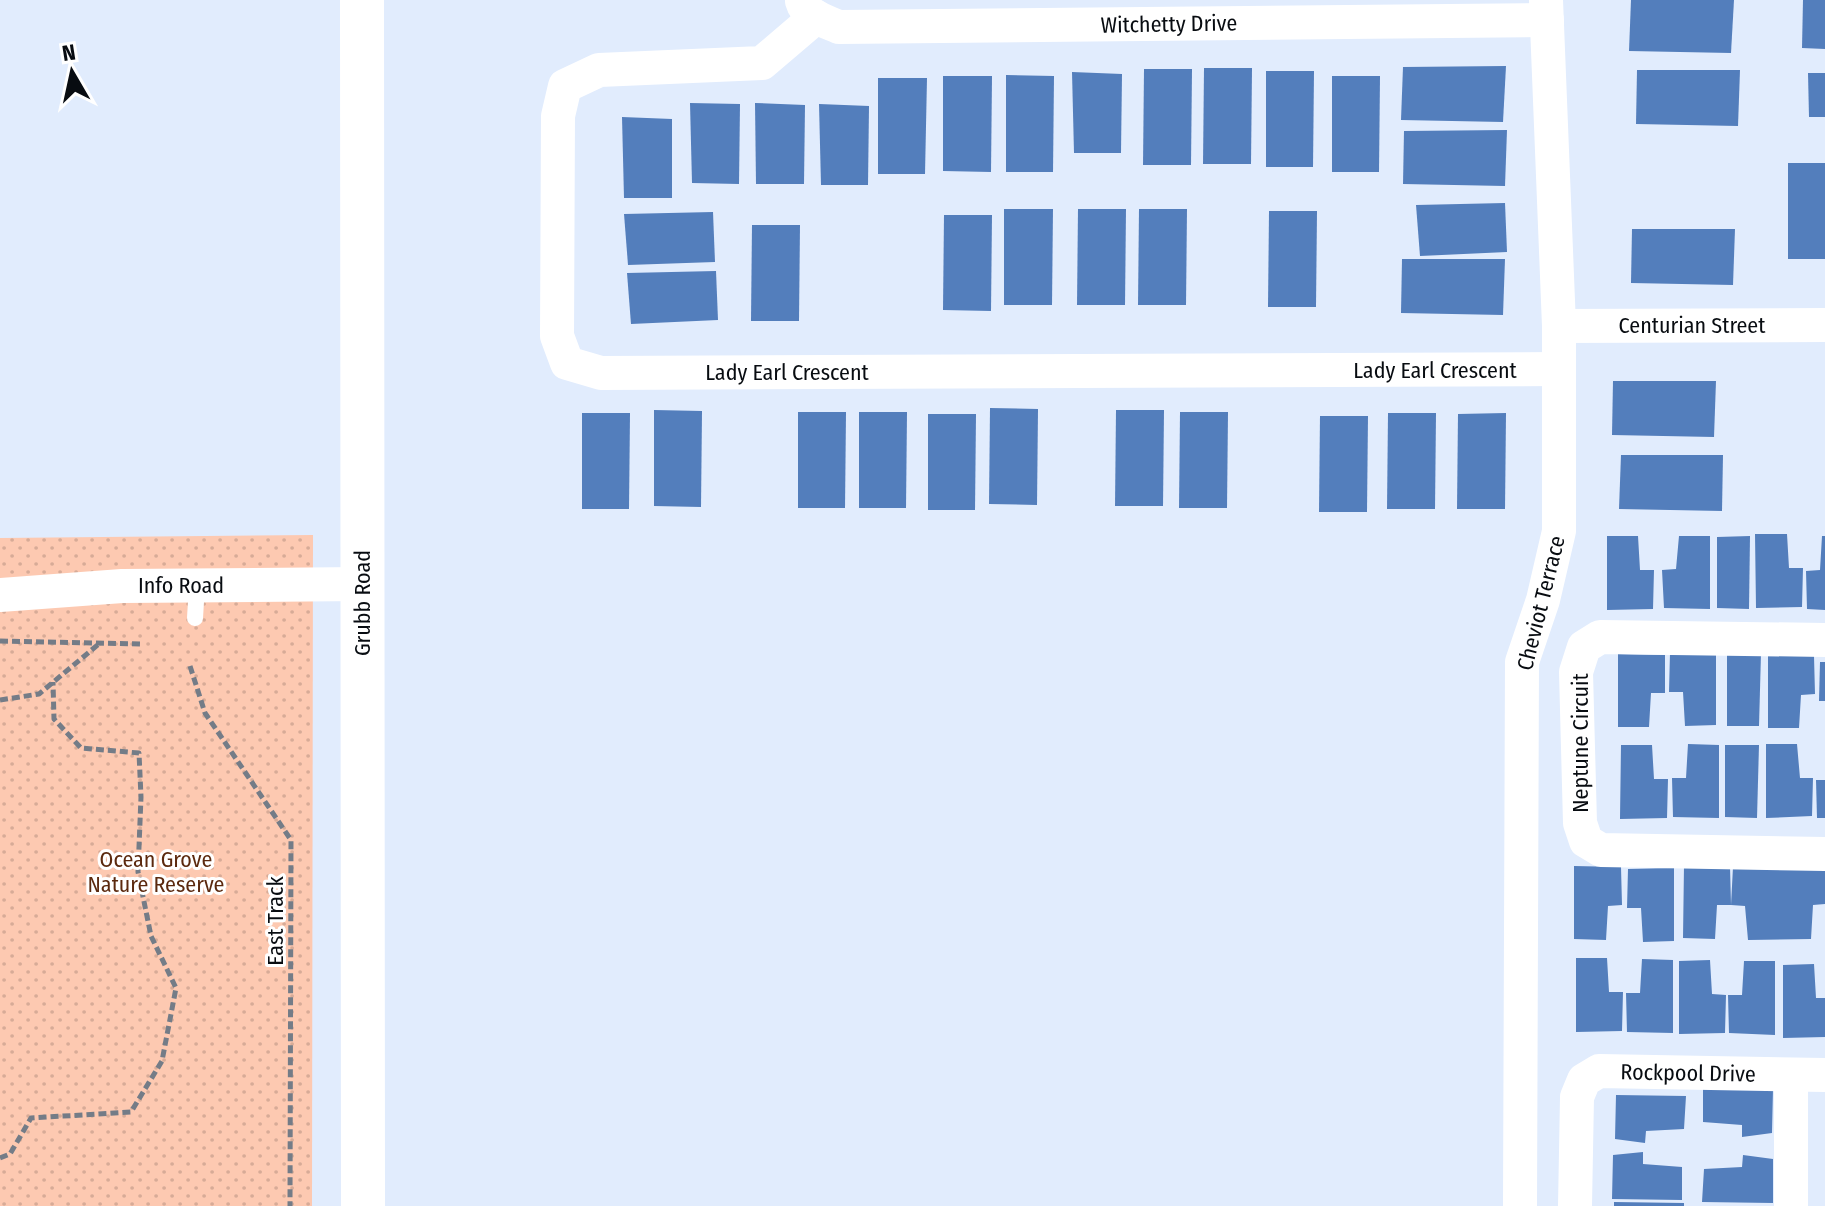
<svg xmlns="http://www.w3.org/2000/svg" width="1825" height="1206" viewBox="0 0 1825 1206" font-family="'Fira Sans Condensed',sans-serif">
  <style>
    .grass { fill: url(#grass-dots) }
    .building { fill: #537ebc }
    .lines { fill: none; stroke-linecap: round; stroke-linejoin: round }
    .path { stroke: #747c87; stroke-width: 5; stroke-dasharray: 8 4; stroke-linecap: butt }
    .lane { stroke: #fff; stroke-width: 16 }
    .street { stroke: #fff; stroke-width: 34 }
    .secondary { stroke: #fff; stroke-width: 44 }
    .labels { text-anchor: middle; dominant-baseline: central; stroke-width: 6; stroke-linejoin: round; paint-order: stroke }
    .street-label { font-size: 22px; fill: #080c11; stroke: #fff }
    .park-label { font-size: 22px; fill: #5b290e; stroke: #fff }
  </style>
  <defs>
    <pattern id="grass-dots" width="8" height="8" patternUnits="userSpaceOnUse" patternTransform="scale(2)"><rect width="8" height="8" fill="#fdc9b1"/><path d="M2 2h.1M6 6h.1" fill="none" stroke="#d7ab97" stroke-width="1.8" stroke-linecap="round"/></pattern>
  </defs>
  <rect width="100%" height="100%" fill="#e1ecfd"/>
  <path class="grass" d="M313 535 312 1206H0V538Z"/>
  <g class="building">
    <path d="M1631 0H1734L1731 53 1629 51Z"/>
    <path d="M1803 0H1825V49L1802 48Z"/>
    <path d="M1506 66 1503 122 1401 120 1403 67Z"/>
    <path d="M1204 68H1252L1251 164H1203Z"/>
    <path d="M1144 69H1192L1191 165H1143Z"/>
    <path d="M1637 70H1740L1738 126 1636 124Z"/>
    <path d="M1266 71H1314L1313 167H1266Z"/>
    <path d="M1072 72 1122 74 1121 153H1074Z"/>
    <path d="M1808 73H1825V117H1809Z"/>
    <path d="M1006 75 1054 76 1053 172H1006Z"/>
    <path d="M943 76H992L991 172 943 171Z"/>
    <path d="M1332 76H1380L1379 172H1332Z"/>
    <path d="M878 78H927L925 174H878Z"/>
    <path d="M690 103 740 104 739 184 692 183Z"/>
    <path d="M755 103 805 105 804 184H756Z"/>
    <path d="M819 104 869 106 868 185H821Z"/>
    <path d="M622 117 672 119V198H624Z"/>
    <path d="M1507 130 1505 186 1403 184 1404 131Z"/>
    <rect x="1788" y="163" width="37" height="96"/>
    <path d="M1505 203 1507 252 1420 256 1416 205Z"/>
    <path d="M1004 209H1053L1052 305H1004Z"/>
    <path d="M1078 209H1126L1125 305H1077Z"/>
    <path d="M1139 209H1187L1186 305H1138Z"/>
    <path d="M1269 211H1317L1316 307H1268Z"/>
    <path d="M713 212 715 262 628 265 624 214Z"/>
    <path d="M944 215H992L991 311 943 310Z"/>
    <path d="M752 225H800L799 321H751Z"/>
    <path d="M1632 229H1735L1733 285 1631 283Z"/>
    <path d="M1402 259H1505L1503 315 1401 313Z"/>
    <path d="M716 271 718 320 631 324 627 273Z"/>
    <path d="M1613 381H1716L1714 437 1612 435Z"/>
    <path d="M990 408 1038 409 1037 505 989 504Z"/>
    <path d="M654 410 702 411 701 507 654 506Z"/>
    <path d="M1116 410H1164L1163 506H1115Z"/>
    <path d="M798 412H846L845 508H798Z"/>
    <path d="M859 412H907L906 508H859Z"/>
    <path d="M1180 412H1228L1227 508H1179Z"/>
    <path d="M582 413H630L629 509H582Z"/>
    <path d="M1388 413H1436L1435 509H1387Z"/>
    <path d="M1506 413 1505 509H1457L1458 414Z"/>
    <path d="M928 414H976L975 510H928Z"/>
    <path d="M1320 416H1368L1367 512H1319Z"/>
    <path d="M1621 455H1723L1722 511 1619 509Z"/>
    <path d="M1755 534H1787L1789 568H1803L1802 607 1756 608Z"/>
    <path d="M1607 536H1638L1640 570H1654L1653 609 1607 610Z"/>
    <path d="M1679 536H1710V609L1664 608 1662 570 1676 569Z"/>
    <path d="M1750 536 1749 609 1717 608V537Z"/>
    <path d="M1822 536H1825V610L1807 609 1806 571 1820 570Z"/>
    <path d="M1716 652V725L1685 726 1683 692H1669L1670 653Z"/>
    <path d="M1761 653 1759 726H1727V654Z"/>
    <path d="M1618 654 1665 655V693H1651L1649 727H1618Z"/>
    <path d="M1768 654 1814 656 1815 694 1801 695 1799 728H1768Z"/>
    <path d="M1820 662H1825V701H1819Z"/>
    <path d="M1688 744 1719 745V818L1673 817 1672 778H1686Z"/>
    <path d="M1766 744H1797L1800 778H1813L1812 816 1766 818Z"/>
    <path d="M1621 745H1652L1654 779H1668L1667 818 1620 819Z"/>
    <path d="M1725 745H1759L1757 818 1725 817Z"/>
    <path d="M1816 780H1825V818H1817Z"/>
    <path d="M1684 865 1730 866 1731 905H1717L1715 939 1683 938Z"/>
    <path d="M1574 866 1621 867 1622 905 1608 906 1606 940 1574 939Z"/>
    <path d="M1825 866V904L1813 905 1811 939 1748 940 1745 906 1731 905 1733 867Z"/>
    <path d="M1674 868V941L1643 942 1641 908H1627L1628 869Z"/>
    <path d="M1576 958H1607L1609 992H1623L1622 1031 1576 1032Z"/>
    <path d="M1642 959 1673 960V1033L1627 1032 1626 993H1640Z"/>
    <path d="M1710 960 1712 994 1726 995 1725 1033 1679 1034V961Z"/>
    <path d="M1744 961H1775V1035L1729 1033 1728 995H1742Z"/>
    <path d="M1814 964 1816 998H1825V1037L1783 1038V965Z"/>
    <path d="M1703 1088 1773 1089 1772 1133 1742 1137V1125L1703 1122Z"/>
    <path d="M1616 1095 1686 1096 1684 1129 1646 1131 1645 1143 1615 1139Z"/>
    <path d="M1643 1152V1164L1682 1167V1200L1612 1199 1613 1155Z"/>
    <path d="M1743 1155 1773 1159V1203L1702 1202 1704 1169 1742 1167Z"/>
    <path d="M1614 1202 1684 1203V1206H1614Z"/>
  </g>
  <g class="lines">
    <g class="path">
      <path d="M0 641 143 644"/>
      <path d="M190 666 205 713 291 840 290 1206"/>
      <path d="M0 700 39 694 100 643"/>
      <path d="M0 1158 10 1154 31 1118 131 1112 162 1061 176 988 151 936 138 872 141 797 139 753 81 748 54 719 53 682"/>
    </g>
    <path class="lane" d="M195 618 197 585"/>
    <g class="street">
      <path d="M802 1C806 16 825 21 839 27L1547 20"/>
      <path d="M816 17 762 63 599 70 565 86 558 116 557 336 567 363 601 373 1558 369"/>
      <path d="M1559 326 1825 325"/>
      <path d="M0 595 122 586 362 584"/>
      <path d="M1825 640 1600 637 1584 647 1576 672 1580 823 1586 841 1601 850 1825 854"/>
      <path d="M1520 1206 1522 662 1543 600 1559 531V326L1546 0"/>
      <path d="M1575 1206 1577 1097 1584 1080 1599 1071 1825 1075"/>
      <path d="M1791 1206V1075"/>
    </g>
    <path class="secondary" d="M362 0 363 1206"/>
  </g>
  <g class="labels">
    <g class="street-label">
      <text transform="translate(1169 24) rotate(-1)">Witchetty Drive</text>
      <text x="1692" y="325">Centurian Street</text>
      <text x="1435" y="370">Lady Earl Crescent</text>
      <text x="787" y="372">Lady Earl Crescent</text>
      <text x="181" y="585">Info Road</text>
      <text transform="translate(362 603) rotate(-90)">Grubb Road</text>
      <text transform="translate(1541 603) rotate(-76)">Cheviot Terrace</text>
      <text transform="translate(1580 743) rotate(-90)">Neptune Circuit</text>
      <text transform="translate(275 921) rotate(-90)">East Track</text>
      <text transform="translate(1688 1073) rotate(1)">Rockpool Drive</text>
    </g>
    <g class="park-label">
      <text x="156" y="859">Ocean Grove<tspan x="156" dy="25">Nature Reserve</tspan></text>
    </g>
  </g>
  <g transform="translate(72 72) rotate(351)" stroke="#ffffff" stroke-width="6" paint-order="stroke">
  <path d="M0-6L14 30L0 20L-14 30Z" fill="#080c11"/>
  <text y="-12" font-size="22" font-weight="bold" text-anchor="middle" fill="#080c11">N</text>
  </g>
</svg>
